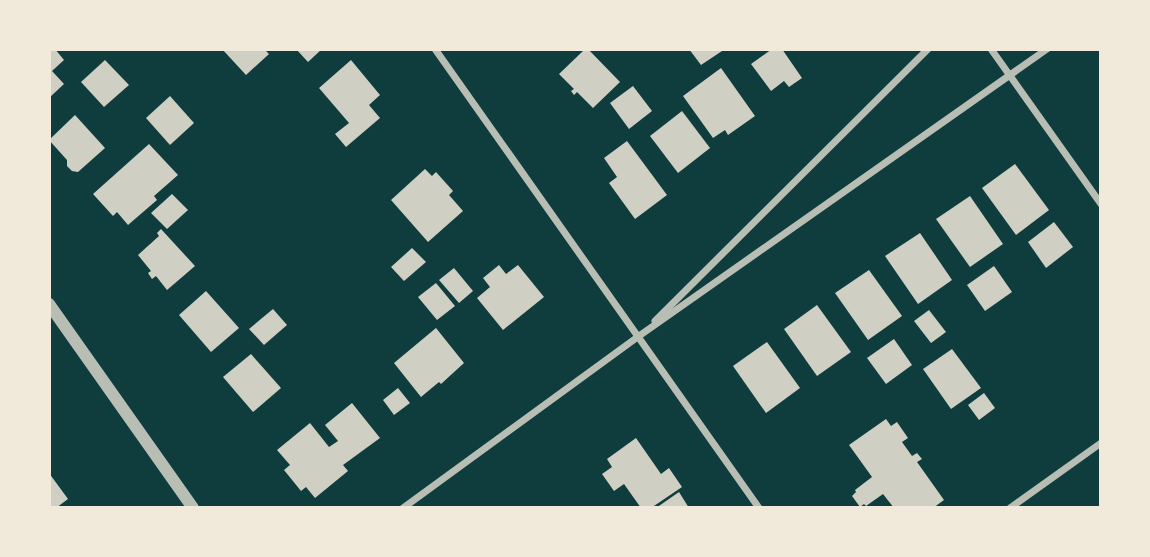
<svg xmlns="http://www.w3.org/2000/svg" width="1150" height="557" viewBox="0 0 1150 557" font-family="'Libre Baskerville',serif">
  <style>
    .building { fill: #cfcfc3 }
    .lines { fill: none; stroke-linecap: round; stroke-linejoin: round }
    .minor { stroke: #b8beb3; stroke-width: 7 }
    .tertiary { stroke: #b8beb3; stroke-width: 12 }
  </style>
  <rect width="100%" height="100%" fill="#0f3d3e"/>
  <g class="building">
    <path d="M49 49H55L64 60 52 71 64 84 49 98Z"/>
    <path d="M222 49H264L269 54 246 75Z"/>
    <path d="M296 49H322L308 62Z"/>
    <path d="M581 49H588L620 82 593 108 577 92 574 95 571 91 574 89 559 74 583 51Z"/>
    <path d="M689 49H720L722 51 701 65Z"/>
    <path d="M772 49H782L802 78 789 87 784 81 771 91 751 64Z"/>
    <path d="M105 60 129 85 104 107 81 82Z"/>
    <path d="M351 60 380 95 369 105 380 118 346 147 335 134 349 123 319 88Z"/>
    <path d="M721 68 755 116 728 135 725 130 713 138 683 96Z"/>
    <path d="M633 86 652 111 629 129 610 103Z"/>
    <path d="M170 96 194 123 170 145 146 118Z"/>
    <path d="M682 111 710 148 678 173 650 136Z"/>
    <path d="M75 115 105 148 78 172 72 171 67 166V160L49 140Z"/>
    <path d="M627 141 667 195 635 219 609 183 617 177 604 158Z"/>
    <path d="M149 144 178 175 154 196 157 200 128 225 117 212 113 216 93 194Z"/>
    <path d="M1015 164 1049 210 1016 235 982 188Z"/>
    <path d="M425 169 432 176 436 172 453 191 449 195 463 211 428 242 391 200Z"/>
    <path d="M172 194 188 210 167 229 151 213Z"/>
    <path d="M970 196 1003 244 970 267 936 219Z"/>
    <path d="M1054 222 1073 247 1046 268 1028 242Z"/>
    <path d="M161 229 195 266 167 290 156 276 152 279 148 273 151 271 138 255 159 236 157 233Z"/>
    <path d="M920 233 952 280 918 304 885 256Z"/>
    <path d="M412 248 426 262 404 281 391 267Z"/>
    <path d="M499 265 506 274 518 265 544 297 503 330 477 298 490 287 483 278Z"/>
    <path d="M994 266 1012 292 985 311 967 285Z"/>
    <path d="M454 268 473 291 459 303 439 280Z"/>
    <path d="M869 270 902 316 868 340 835 293Z"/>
    <path d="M436 283 455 306 437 320 418 297Z"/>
    <path d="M206 291 239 328 211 352 179 315Z"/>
    <path d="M817 305 851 352 817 376 784 329Z"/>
    <path d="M273 309 287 325 264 345 249 329Z"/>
    <path d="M929 310 946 332 931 343 914 321Z"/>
    <path d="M436 328 464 363 441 384 439 382 421 397 394 363Z"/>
    <path d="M894 339 912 365 886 384 867 358Z"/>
    <path d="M767 342 800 388 766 413 733 366Z"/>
    <path d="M952 349 981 388 951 409 923 369Z"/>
    <path d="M251 354 281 388 253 412 223 377Z"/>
    <path d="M398 388 410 403 394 415 383 400Z"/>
    <path d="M984 393 995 408 979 420 968 405Z"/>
    <path d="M352 403 380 438 343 465 348 471 315 498 306 487 301 491 284 470 290 465 277 450 310 423 329 447 338 441 325 425Z"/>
    <path d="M886 419 891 426 897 422 908 438 902 442 912 456 917 453 922 459 917 462 944 500 933 508H894L883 494 866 506 864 504 860 507 852 496 856 492 855 490 872 477 849 445Z"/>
    <path d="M636 438 661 474 669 468 682 487 651 508H641L624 484 614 491 602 474 612 467 607 459Z"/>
    <path d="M49 473 68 499 56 508H49Z"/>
    <path d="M679 492 689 508H656Z"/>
  </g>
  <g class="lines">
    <g class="minor">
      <path d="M435 49 759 508"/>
      <path d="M991 49 1101 204"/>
      <path d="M655 321 928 49"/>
      <path d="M403 508 639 336 1047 49"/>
      <path d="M1010 508 1101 443"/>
    </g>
    <path class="tertiary" d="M49 304 193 508"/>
  </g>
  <rect width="1150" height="557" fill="none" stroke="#f1e9da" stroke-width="102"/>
</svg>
